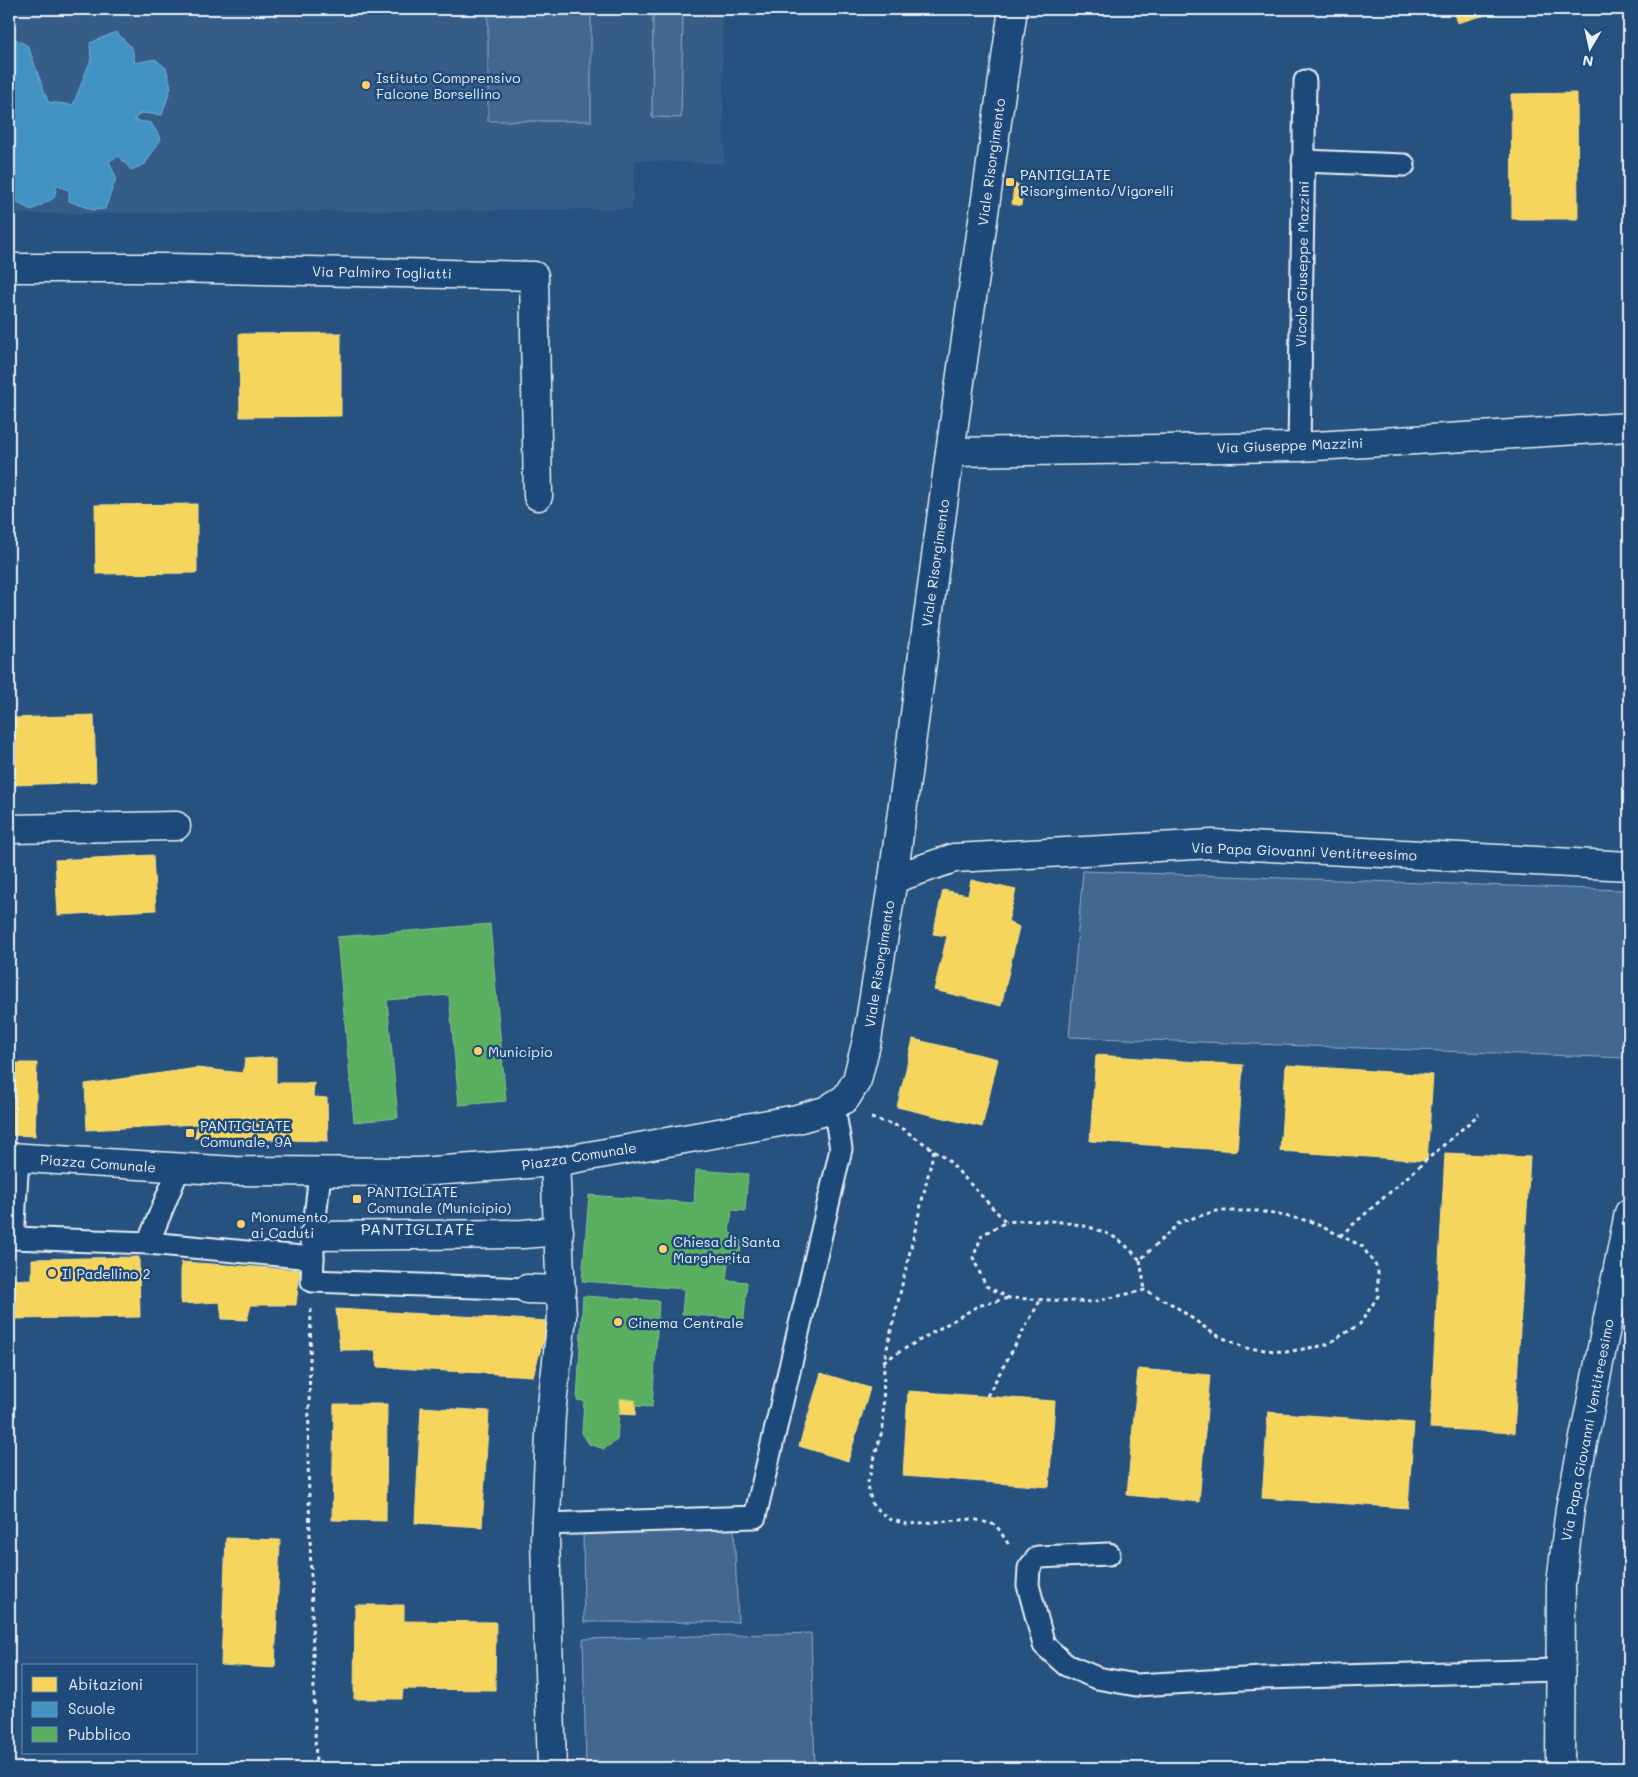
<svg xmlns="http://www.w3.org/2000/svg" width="1638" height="1777" viewBox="0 0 1638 1777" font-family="Mali,sans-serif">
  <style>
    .built { fill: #355d88 }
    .green { fill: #436891; stroke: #96acc4 }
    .homes { fill: #f6d55c; stroke: #f2dd8b }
    .schools { fill: #4393c3; stroke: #74afd3 }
    .public { fill: #5aae61; stroke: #85c28e }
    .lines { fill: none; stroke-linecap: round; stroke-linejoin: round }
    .lane-casing { stroke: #e8f1f8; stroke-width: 25 }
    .street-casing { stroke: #e8f1f8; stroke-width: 31 }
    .path { stroke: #e8f1f8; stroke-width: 3; stroke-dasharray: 4 4; stroke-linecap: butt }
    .lane { stroke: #1f4a7a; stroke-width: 21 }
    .street { stroke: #1f4a7a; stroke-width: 28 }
    .poi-dot { fill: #ffd166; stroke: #1f4a7a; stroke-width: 2 }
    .labels { text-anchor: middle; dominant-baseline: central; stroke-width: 5; stroke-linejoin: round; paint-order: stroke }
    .poi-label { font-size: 14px; fill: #e8f1f8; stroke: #1f4a7a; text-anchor: start }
    .street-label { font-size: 14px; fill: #e8f1f8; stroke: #1f4a7a }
    .quarter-label { font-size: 16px; letter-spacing: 1px; fill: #e8f1f8; stroke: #1f4a7a }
  </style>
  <rect width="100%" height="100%" fill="#27517f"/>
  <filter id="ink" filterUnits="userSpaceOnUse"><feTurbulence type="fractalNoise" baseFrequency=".02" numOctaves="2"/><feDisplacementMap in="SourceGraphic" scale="10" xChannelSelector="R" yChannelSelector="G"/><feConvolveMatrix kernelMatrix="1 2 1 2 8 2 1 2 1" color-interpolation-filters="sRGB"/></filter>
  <g filter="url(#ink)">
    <path class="built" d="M9 9H722L724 164 635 160 632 209 9 214Z"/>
    <g class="green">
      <rect x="488" y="9" width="103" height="112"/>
      <path d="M653 9H683L681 118 652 117Z"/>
      <path d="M1083 871 1623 890 1626 1058 1069 1037Z"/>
      <path d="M734 1526 738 1622H584L583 1527Z"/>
      <path d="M811 1633 815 1768H586L583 1639Z"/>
    </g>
    <g class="homes">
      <path d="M1453 9H1507L1457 23Z"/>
      <path d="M1577 93 1578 219H1512L1511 94Z"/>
      <path d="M1014 184 1023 186 1021 206 1012 204Z"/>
      <path d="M341 333V416L240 417 239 334Z"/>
      <path d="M197 504V573L96 574 95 505Z"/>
      <path d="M94 715 96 782 15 785 12 718Z"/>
      <path d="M153 855 156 910 58 915 55 860Z"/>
      <path d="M971 880 1016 890 1008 921 1019 927 1001 1006 934 990 947 936 933 934 943 890 968 895Z"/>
      <path d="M913 1039 998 1059 982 1127 897 1107Z"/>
      <path d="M1096 1055 1243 1065 1237 1151 1090 1141Z"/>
      <path d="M276 1057V1083H314L313 1097 327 1098 328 1141 194 1138 198 1124 87 1130 85 1084 197 1068 243 1073 245 1059Z"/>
      <path d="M9 1063H37L35 1136 9 1135Z"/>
      <path d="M1286 1065 1433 1075 1427 1161 1280 1151Z"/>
      <path d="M1445 1153 1530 1157 1514 1433 1430 1428Z"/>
      <path d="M139 1257 140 1317 9 1319V1280L32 1279V1259Z"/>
      <path d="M181 1262 300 1270 296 1305H251L247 1320 222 1319 220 1302 181 1304Z"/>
      <path d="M336 1309 549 1321 533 1376 378 1367 375 1350H340Z"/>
      <path d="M1138 1369 1210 1375 1199 1502 1127 1495Z"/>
      <path d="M821 1373 870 1388 848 1461 799 1446Z"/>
      <path d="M908 1391 1055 1401 1049 1487 903 1476Z"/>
      <path d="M620 1398 636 1400 635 1415 619 1414Z"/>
      <path d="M334 1404H387L386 1521 332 1520Z"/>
      <path d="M421 1407 489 1411 482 1527 415 1523Z"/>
      <path d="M1268 1412 1414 1423 1408 1508 1262 1498Z"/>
      <path d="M226 1538 280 1540 275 1668 221 1665Z"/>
      <path d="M355 1605H404V1621L496 1622 495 1690 403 1689 402 1699H354Z"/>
    </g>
    <path class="schools" d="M116 32 132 48 135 63 155 59 166 68 171 87 162 115 141 113 134 120 151 123 161 139 145 164 131 170 119 156 109 161 116 178 105 209 93 210 69 201V190L57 186 54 198 32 210 17 203 9 184V177L16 165 9 159V39L12 37 28 46 48 102 73 105 91 59 90 43Z"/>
    <g class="public">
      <path d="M490 924 506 1101 459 1105 449 995 387 1000 398 1118 354 1122 337 937Z"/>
      <path d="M696 1170 748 1174 745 1211 732 1210 729 1232 741 1240 740 1257 728 1263 726 1280 747 1282 744 1319 682 1314 684 1289 582 1281 589 1195 694 1203Z"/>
      <path d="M583 1296 659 1301 652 1407 635 1406 636 1400 620 1398 617 1440 604 1449 589 1444 582 1433 584 1401 577 1400Z"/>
    </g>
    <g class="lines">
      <defs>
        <g id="lane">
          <path d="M1303 161 1404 165"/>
          <path d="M1299 447 1305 81"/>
          <path d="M18 1158 13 1238 148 1243 313 1258V1236L320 1173"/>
          <path d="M148 1243 179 1168"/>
          <path d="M313 1258 312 1281 527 1289"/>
          <path d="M546 1524 755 1517 841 1149 834 1107"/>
          <path d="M1109 1554 1038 1557 1029 1568 1028 1585 1044 1645 1066 1665 1097 1678 1136 1685 1262 1678 1559 1670"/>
        </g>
        <g id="street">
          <path d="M9 268H171L534 276 538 496"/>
          <path d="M950 452 1299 447 1629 427"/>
          <path d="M9 829 176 826"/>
          <path d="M893 879 954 858 1213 844 1629 866"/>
          <path d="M9 1157 235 1171 419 1172 555 1162 797 1119 825 1111 846 1098 857 1080 867 1040 893 879 950 452 1013 9"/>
          <path d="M313 1236 523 1234 559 1231"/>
          <path d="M527 1289 562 1290"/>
          <path d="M552 1768 545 1538 551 1414 562 1317 555 1162"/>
          <path d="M1560 1768 1561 1584 1570 1508 1629 1213"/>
        </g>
      </defs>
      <use href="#lane" class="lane-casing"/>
      <use href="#street" class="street-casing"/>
      <g class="path">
        <path d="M871 1118 898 1126 946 1158 1006 1222 982 1235 973 1258 986 1286 1009 1298 1092 1302 1145 1290 1175 1306 1214 1334 1246 1348 1286 1352 1326 1345 1360 1324 1378 1296V1269L1362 1246 1310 1221 1258 1211H1216L1180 1222 1140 1260C1134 1254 1127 1246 1120 1241 1092 1221 1039 1218 1006 1222"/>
        <path d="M934 1150 884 1361 978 1306 1008 1298"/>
        <path d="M1340 1236 1479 1114"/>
        <path d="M1140 1260 1145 1290"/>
        <path d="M311 1309 308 1459 316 1768"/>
        <path d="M884 1361 883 1427 867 1486 873 1506 889 1519 907 1524 973 1519 996 1525 1009 1545"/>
        <path d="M987 1396 1041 1299"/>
      </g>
      <use href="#lane" class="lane"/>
      <use href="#street" class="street"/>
    </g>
  </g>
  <g class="poi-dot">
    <circle cx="366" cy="85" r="5"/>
    <rect x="1005" y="177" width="10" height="10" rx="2.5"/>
    <circle cx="478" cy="1051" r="5"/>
    <rect x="185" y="1128" width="10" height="10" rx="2.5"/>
    <rect x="352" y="1194" width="10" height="10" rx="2.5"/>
    <circle cx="241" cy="1224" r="5"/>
    <circle cx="663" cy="1249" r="5"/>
    <circle cx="52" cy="1273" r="5"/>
    <circle cx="618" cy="1322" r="5"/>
  </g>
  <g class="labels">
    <g class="poi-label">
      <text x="376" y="77">Istituto Comprensivo<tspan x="376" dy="16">Falcone Borsellino</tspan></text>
      <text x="1020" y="174">PANTIGLIATE<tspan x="1020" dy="16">Risorgimento/Vigorelli</tspan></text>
      <text x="488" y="1051">Municipio</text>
      <text x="200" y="1125">PANTIGLIATE<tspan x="200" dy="16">Comunale, 9A</tspan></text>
      <text x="367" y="1191">PANTIGLIATE<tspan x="367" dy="16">Comunale (Municipio)</tspan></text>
      <text x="251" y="1216">Monumento<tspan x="251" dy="16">ai Caduti</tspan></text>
      <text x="673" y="1241">Chiesa di Santa<tspan x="673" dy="16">Margherita</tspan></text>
      <text x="62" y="1273">Il Padellino 2</text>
      <text x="628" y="1322">Cinema Centrale</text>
    </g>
    <g class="street-label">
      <text transform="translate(991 162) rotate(-82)">Viale Risorgimento</text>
      <text transform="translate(1302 264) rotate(-89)">Vicolo Giuseppe Mazzini</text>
      <text transform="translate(382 272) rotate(1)">Via Palmiro Togliatti</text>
      <text transform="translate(1290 445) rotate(-2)">Via Giuseppe Mazzini</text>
      <text transform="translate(935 563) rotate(-82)">Viale Risorgimento</text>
      <text transform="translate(1304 851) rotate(2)">Via Papa Giovanni Ventitreesimo</text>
      <text transform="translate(879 964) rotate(-81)">Viale Risorgimento</text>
      <text transform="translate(579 1156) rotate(-9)">Piazza Comunale</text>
      <text transform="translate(98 1163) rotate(4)">Piazza Comunale</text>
      <text transform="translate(1587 1430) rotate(-79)">Via Papa Giovanni Ventitreesimo</text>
    </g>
    <g class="quarter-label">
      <text x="418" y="1228">PANTIGLIATE</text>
    </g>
  </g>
  <rect width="1638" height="1777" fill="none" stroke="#1f4a7a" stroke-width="30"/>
  <rect x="15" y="15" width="1608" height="1747" fill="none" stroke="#e8f1f8" stroke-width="2" filter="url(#ink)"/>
  <rect x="22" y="1664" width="175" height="90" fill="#1f4a7a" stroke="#6f8dac"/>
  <rect x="32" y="1677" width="25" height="15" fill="#f6d55c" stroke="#6f8dac"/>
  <text x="68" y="1690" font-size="15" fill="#e8f1f8">Abitazioni</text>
  <rect x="32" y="1702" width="25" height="15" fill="#4393c3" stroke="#6f8dac"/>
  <text x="68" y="1714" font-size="15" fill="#e8f1f8">Scuole</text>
  <rect x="32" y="1727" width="25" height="15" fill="#5aae61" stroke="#6f8dac"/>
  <text x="68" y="1740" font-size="15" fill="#e8f1f8">Pubblico</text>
  <g transform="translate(1590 48) rotate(189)" stroke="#1f4a7a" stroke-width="4" paint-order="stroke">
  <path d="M0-4L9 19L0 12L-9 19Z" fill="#e8f1f8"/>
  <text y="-8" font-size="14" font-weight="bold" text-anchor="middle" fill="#e8f1f8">N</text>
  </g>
</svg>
